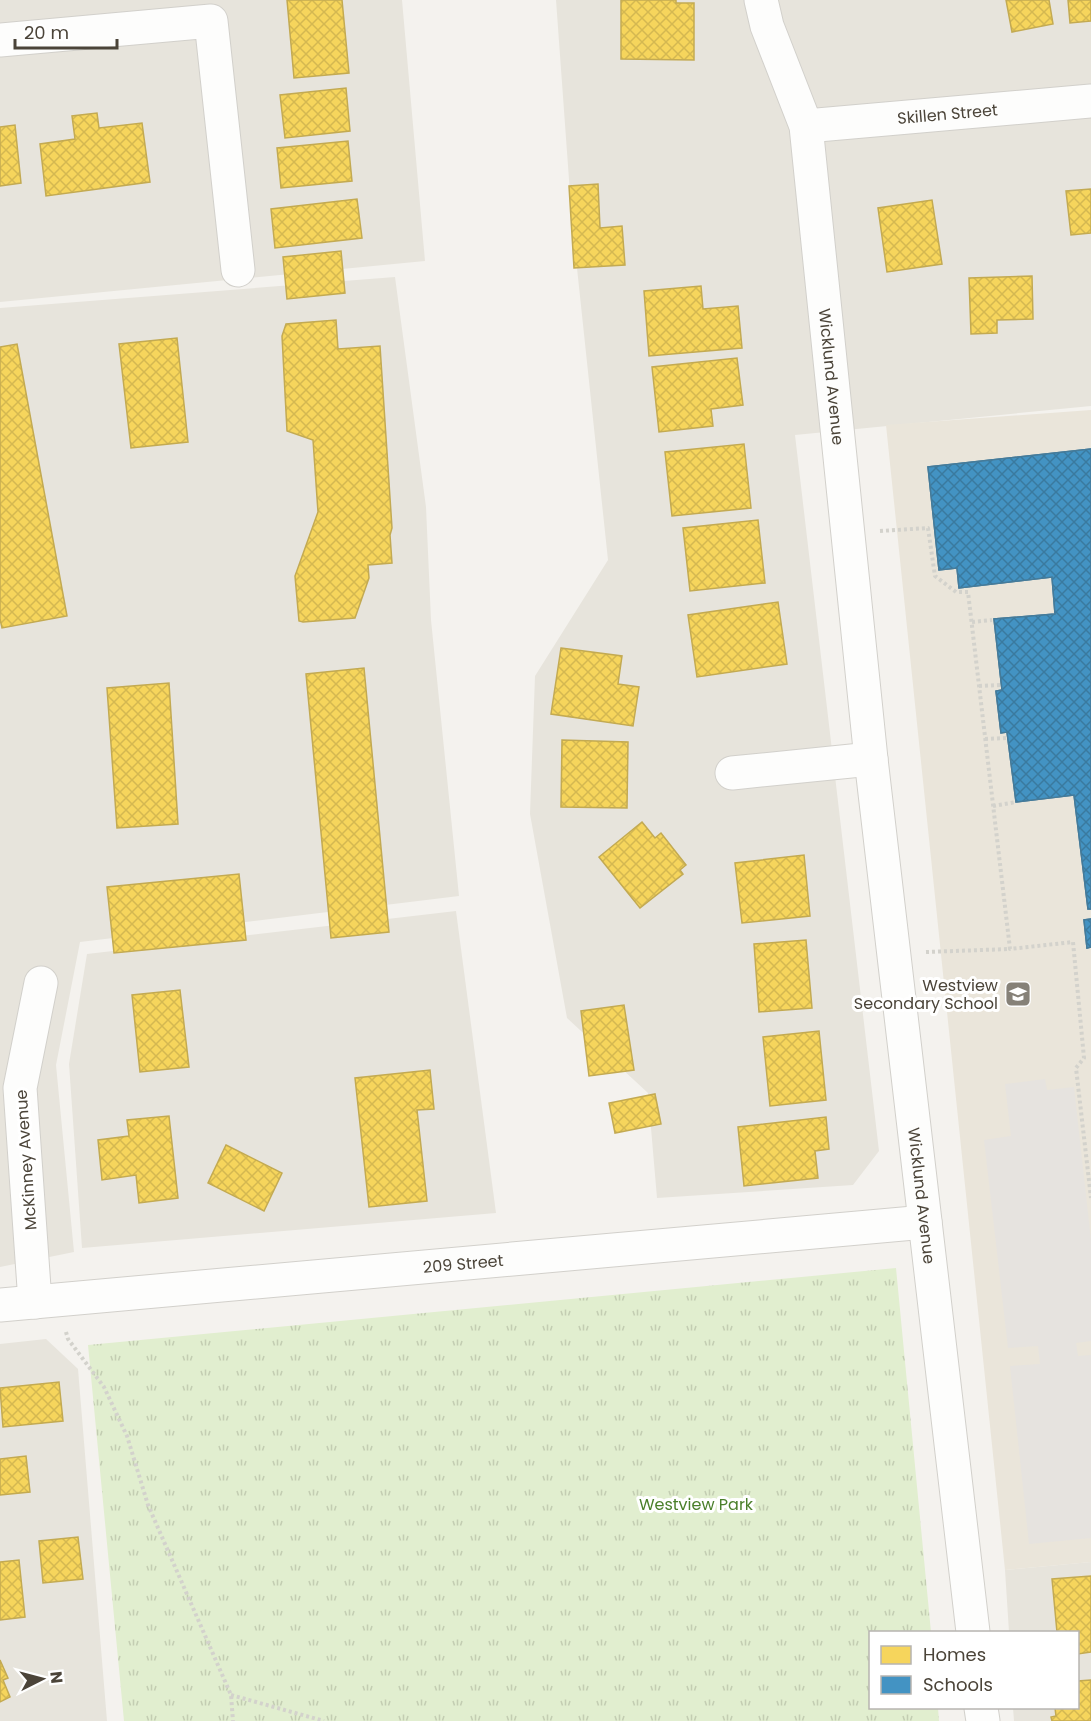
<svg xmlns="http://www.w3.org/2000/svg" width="1091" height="1721" viewBox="0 0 1091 1721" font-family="Poppins,sans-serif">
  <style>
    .residential { fill: #e7e4dc }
    .education { fill: #eae5da }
    .park { fill: url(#park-tufts) }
    .parking { fill: #e6e3df }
    .homes { fill: url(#homes-cross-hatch); stroke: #c3aa52; stroke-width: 1.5 }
    .schools { fill: url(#schools-cross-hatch); stroke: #457b9a; stroke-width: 1.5 }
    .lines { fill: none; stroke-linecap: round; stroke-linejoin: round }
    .minor-casing { stroke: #d2d0cb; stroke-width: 35 }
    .path { stroke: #d3d2cc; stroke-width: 4; stroke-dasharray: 3 3; stroke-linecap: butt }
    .minor { stroke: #fdfdfc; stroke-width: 33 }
    .labels { text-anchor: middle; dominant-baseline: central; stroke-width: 6; stroke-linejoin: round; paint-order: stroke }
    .street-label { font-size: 16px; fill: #4b4439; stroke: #fff }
    .poi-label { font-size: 16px; fill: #4b4439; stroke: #fff; text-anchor: end }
    .park-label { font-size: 16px; fill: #4a7f2a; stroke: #fff }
  </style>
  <defs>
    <pattern id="park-tufts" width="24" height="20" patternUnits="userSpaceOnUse" patternTransform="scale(1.5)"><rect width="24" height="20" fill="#e1eecf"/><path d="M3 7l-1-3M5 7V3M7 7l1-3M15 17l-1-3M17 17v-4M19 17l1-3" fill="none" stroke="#c3cdb2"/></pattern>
    <pattern id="homes-cross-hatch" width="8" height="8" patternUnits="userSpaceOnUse" patternTransform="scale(1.5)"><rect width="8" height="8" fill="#f6d55c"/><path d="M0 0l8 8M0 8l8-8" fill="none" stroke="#d4b851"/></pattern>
    <pattern id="schools-cross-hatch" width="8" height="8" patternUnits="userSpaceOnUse" patternTransform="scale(1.5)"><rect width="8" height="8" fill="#4393c3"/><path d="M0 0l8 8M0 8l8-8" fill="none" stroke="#3a7a9f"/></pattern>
  </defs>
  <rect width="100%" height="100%" fill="#f4f2ee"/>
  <g class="residential">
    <path d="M0 0H402L425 261 0 302Z"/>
    <path d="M556 0H1091V406L795 435 879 1151 853 1185 657 1198 648 1093 567 1018 530 814 535 676 608 560 572 221Z"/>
    <path d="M395 277 426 507 431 620 459 896 80 942 56 1065 74 1252 0 1267V308Z"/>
    <path d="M456 911 496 1213 82 1248 69 1064 87 954Z"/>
    <path d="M46 1339 78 1369 107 1721H0V1344Z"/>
    <path d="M1091 1562V1721H1014L1013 1708H1078V1632H1009L1005 1570Z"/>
  </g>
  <path class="education" d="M1091 410V1562L1005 1570 886 425Z"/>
  <path class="park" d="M896 1268 931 1632H870V1708H938L939 1721H124L88 1345Z"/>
  <path class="parking" d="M1045 1079 1047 1090 1074 1087 1091 1240V1341L1076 1343 1078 1356 1091 1355V1538L1029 1544 1010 1366 1040 1364 1038 1346 1008 1348 984 1140 1011 1136 1005 1084Z"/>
  <g class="homes">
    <path d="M287 0H342L349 73 294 78Z"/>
    <path d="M621 0H676V3H694V60L621 59Z"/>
    <path d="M1006 0H1049L1053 24 1012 32Z"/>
    <path d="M1068 0H1091V21L1070 23Z"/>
    <path d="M346 88 350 131 285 138 280 95Z"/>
    <path d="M97 113 99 128 142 123 150 182 46 196 40 144 75 139 72 116Z"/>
    <path d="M15 125 21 183 0 186V127Z"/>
    <path d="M348 141 352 181 281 188 277 148Z"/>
    <path d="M598 184 600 228 622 226 625 265 574 268 569 186Z"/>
    <path d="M1091 189V233L1071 235 1066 191Z"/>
    <path d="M357 199 362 238 275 248 271 209Z"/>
    <path d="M932 200 942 264 887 272 878 208Z"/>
    <path d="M341 251 345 293 287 299 283 257Z"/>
    <path d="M1032 276 1033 319 997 320V333L971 334 969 278Z"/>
    <path d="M701 286 703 309 738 306 742 348 649 356 644 291Z"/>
    <path d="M336 320 338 349 380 346 392 528 390 535 392 563 368 565 369 578 355 618 303 622 299 621 295 576 318 512 313 440 287 431 282 336 286 324Z"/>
    <path d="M177 338 188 442 131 448 119 344Z"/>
    <path d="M17 344 67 616 2 628 0 619V347Z"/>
    <path d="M737 358 743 405 711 409 713 426 659 432 652 367Z"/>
    <path d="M744 444 751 508 672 516 665 452Z"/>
    <path d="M758 520 765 583 690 591 683 528Z"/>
    <path d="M778 602 787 664 697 677 688 615Z"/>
    <path d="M561 648 622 656 618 684 639 687 633 726 551 714Z"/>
    <path d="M364 668 389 932 331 938 306 674Z"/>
    <path d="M169 683 178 824 117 828 107 688Z"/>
    <path d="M562 740 628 742 627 808 561 807Z"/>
    <path d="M642 822 655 838 661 833 686 865 680 870 683 874 640 908 599 857Z"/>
    <path d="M804 855 810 916 742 923 735 863Z"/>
    <path d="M239 874 246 940 114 953 107 887Z"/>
    <path d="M806 940 812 1008 759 1012 754 944Z"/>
    <path d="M180 990 189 1067 140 1072 132 995Z"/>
    <path d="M624 1005 634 1070 589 1076 581 1011Z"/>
    <path d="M819 1031 826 1100 770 1106 763 1037Z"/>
    <path d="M430 1070 434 1109 417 1110 427 1201 369 1207 355 1078Z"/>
    <path d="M655 1094 661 1124 615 1133 609 1103Z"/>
    <path d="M169 1116 178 1198 139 1203 136 1175 102 1180 98 1140 129 1136 127 1120Z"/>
    <path d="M826 1117 829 1149 815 1151 818 1178 744 1186 738 1127Z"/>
    <path d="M226 1145 282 1173 264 1211 208 1183Z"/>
    <path d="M59 1382 63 1421 3 1427 0 1388Z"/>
    <path d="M26 1456 30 1492 0 1495V1459Z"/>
    <path d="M78 1537 83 1579 43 1583 39 1541Z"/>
    <path d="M19 1560 25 1617 0 1620V1562Z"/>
    <path d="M1091 1576V1652L1078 1654V1632H1057L1052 1579Z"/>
    <path d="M0 1660 8 1678 3 1680 10 1697 0 1702Z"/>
    <path d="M1091 1680V1721H1052L1051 1717 1056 1716 1055 1708H1078V1681Z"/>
  </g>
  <g class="schools">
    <path d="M1091 449V909H1088L1074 795 1016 802 1007 732 1001 733 996 691 1002 690 994 619 1055 614 1052 577 959 588 957 568 939 570 928 467Z"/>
    <path d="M1091 449V909H1088L1074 795 1016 802 1007 732 1001 733 996 691 1002 690 994 619 1055 614 1052 577 959 588 957 568 939 570 928 467Z"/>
    <path d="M1091 919V947L1087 948 1084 920Z"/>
    <path d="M1091 919V947L1087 948 1084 920Z"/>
  </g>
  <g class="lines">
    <defs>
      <g id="minor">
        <path id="s1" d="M761 0 767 26 806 126 871 759 973 1632"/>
        <path d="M0 40 211 21 238 270"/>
        <path id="s2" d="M806 126 1091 101"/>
        <path d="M732 773 871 759"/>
        <path d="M35 1302 20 1088 41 983"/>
        <path id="s3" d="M0 1305 925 1222"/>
        <path d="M981 1708 983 1721"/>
      </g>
    </defs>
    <use href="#minor" class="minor-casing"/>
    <g class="path">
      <path d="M880 531 928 528 935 576 956 592H968L1010 949 1073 942 1084 1058 1076 1068 1091 1198"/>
      <path d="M972 622 992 620"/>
      <path d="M979 686 1000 685"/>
      <path d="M985 739 1006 738"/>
      <path d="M993 806 1016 802"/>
      <path d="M926 952 1010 949"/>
      <path d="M66 1332 68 1339 104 1387 127 1436 148 1505 231 1695 233 1721"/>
      <path d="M231 1695 324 1721"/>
    </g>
    <use href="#minor" class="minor"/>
  </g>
  <defs>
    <symbol id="school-square" viewBox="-11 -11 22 22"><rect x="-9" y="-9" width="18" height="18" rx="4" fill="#868178" stroke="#fff"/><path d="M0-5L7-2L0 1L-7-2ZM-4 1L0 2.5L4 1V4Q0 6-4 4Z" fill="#fff"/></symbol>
  </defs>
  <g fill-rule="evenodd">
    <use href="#school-square" x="1003" y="979" width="30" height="30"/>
  </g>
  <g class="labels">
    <g class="street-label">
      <text stroke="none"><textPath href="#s2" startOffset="142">Skillen Street</textPath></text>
      <text stroke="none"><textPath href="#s1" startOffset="386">Wicklund Avenue</textPath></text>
      <text transform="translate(26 1160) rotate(-94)">McKinney Avenue</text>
      <text stroke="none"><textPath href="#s1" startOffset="1210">Wicklund Avenue</textPath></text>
      <text stroke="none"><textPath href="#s3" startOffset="465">209 Street</textPath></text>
    </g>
    <g class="poi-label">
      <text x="998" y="985">Westview<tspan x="998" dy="18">Secondary School</tspan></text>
    </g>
    <g class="park-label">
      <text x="696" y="1504">Westview Park</text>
    </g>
  </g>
  <rect x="869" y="1631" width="210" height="78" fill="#ffffff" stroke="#b7b4b0" stroke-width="1.5"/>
  <rect x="881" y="1646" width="30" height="18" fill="#f6d55c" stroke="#b7b4b0" stroke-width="1.5"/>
  <text x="923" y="1661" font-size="18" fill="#4b4439">Homes</text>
  <rect x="881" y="1676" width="30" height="18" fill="#4393c3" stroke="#b7b4b0" stroke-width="1.5"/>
  <text x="923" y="1691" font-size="18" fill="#4b4439">Schools</text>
  <g transform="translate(42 1679) rotate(84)" stroke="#ffffff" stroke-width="4.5" paint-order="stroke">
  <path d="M0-4.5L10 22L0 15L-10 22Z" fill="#4b4439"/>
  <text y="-9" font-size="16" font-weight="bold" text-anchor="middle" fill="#4b4439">N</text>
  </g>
  <path d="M15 39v9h102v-9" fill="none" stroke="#4b4439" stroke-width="3"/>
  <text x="24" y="39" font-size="18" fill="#4b4439" stroke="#ffffff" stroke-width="4.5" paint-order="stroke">20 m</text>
</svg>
